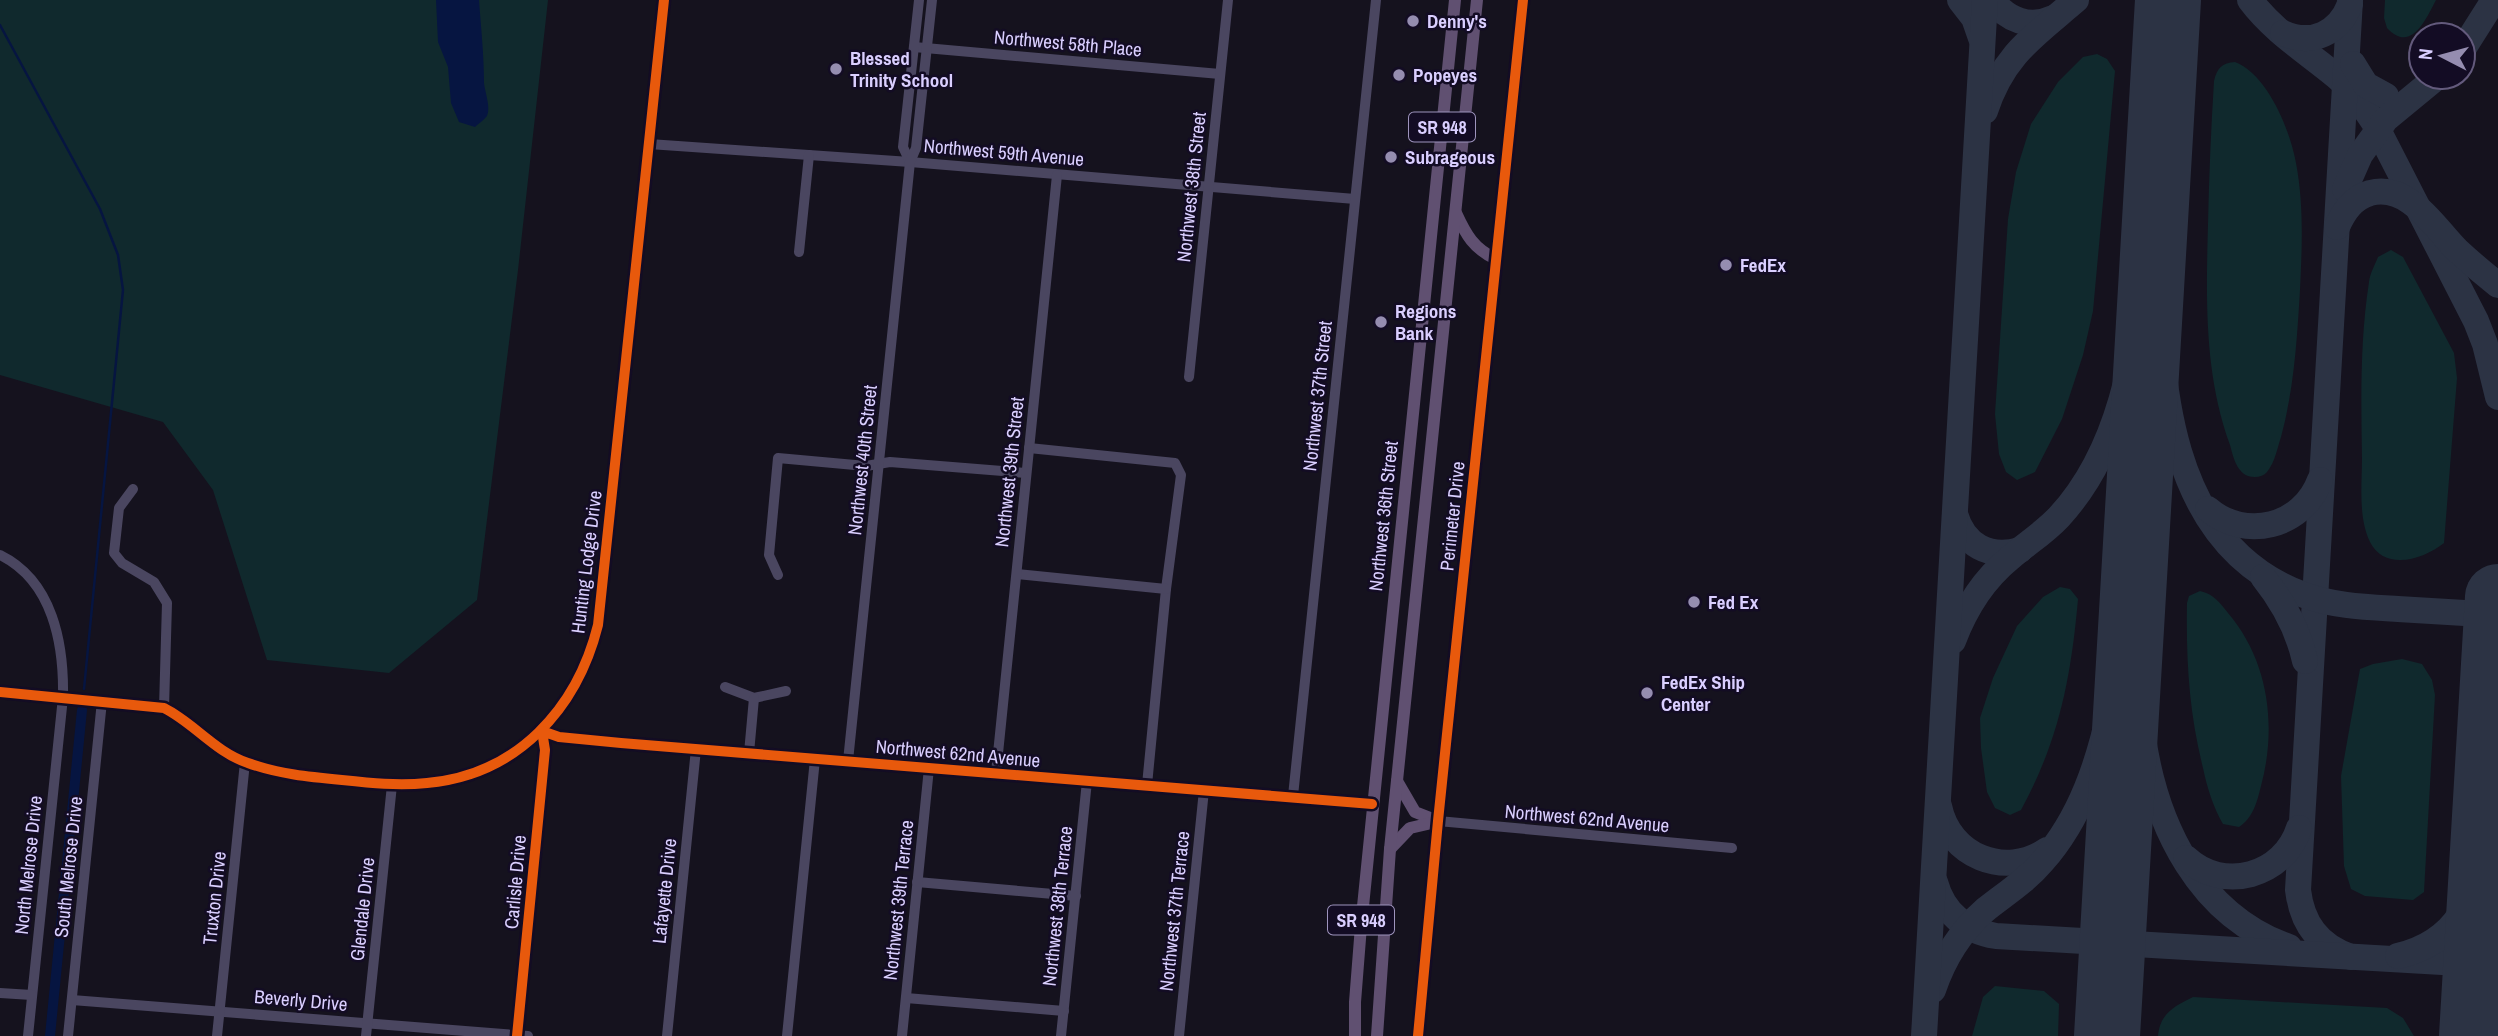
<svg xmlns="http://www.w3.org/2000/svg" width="2498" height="1036" viewBox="0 0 2498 1036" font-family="'Archivo Narrow',sans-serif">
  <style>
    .green { fill: #10292d }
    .water { fill: #061541 }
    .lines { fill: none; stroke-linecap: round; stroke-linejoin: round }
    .stream { stroke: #061541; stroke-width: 2.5 }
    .canal { stroke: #061541; stroke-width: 10 }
    .taxiway { stroke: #2c3344; stroke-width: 26 }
    .runway { stroke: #2c3344; stroke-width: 66 }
    .minor { stroke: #4a4660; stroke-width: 10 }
    .major { stroke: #605071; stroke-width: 12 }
    .cycleway-casing { stroke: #130c24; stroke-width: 15 }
    .cycleway { stroke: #e8590c; stroke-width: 10 }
    .poi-dot { fill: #958db0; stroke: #130c24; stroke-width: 2.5 }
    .labels { text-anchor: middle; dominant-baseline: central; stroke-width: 5; stroke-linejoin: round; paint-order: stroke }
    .shield { fill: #130c24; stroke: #9e94bd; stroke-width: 2 }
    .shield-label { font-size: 18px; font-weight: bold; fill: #dacfff }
    .poi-label { font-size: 19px; font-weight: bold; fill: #dacfff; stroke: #130c24; text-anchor: start }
    .street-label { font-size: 19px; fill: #dacfff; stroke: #130c24 }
  </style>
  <rect width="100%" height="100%" fill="#15121e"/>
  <g class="green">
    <path d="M0 0H548L518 270 477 600 389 673 267 660 213 490 163 422 0 375Z"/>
    <path d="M2385 0H2436C2426 19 2411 54 2387 28L2384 18Z"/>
    <path d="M2097 54 2107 59 2115 71 2093 311 2083 355 2062 419 2035 472 2017 480 2006 472 1999 454 1995 414 2008 219 2016 172 2031 124 2058 82 2083 57Z"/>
    <path d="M2235 62C2268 75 2290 130 2296 163 2304 205 2302 248 2300 290 2297 340 2294 389 2281 437 2277 449 2275 462 2267 472 2263 477 2255 478 2248 476 2236 471 2233 456 2230 445 2204 374 2206 299 2208 224 2209 176 2211 129 2214 81 2217 68 2222 63 2235 62Z"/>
    <path d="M2391 250 2403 257 2454 353 2457 378 2444 543C2424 559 2385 572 2370 542 2358 517 2362 485 2362 458 2361 400 2360 340 2369 282 2370 273 2375 265 2378 257Z"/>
    <path d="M2060 587 2070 589 2078 599C2071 678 2059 740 2021 810L2010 815 1995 808 1987 792 1981 748 1980 718 1993 678 2017 626 2043 597Z"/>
    <path d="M2200 591C2214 594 2220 603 2228 613 2269 661 2277 727 2261 786 2257 802 2253 818 2239 827L2223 824C2213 807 2207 787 2203 768 2189 712 2186 661 2187 603L2189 596Z"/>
    <path d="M2402 659 2422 664 2432 680 2435 695 2424 892 2413 900 2365 896 2351 889 2344 866 2341 776 2360 669 2373 664Z"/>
    <path d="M1995 986 2044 991 2059 1004 2058 1036H1972L1983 997Z"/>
    <path d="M2193 997 2387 1008 2403 1018 2414 1036H2158C2160 1013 2175 1006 2193 997Z"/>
  </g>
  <path class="water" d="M436 0H479C481 28 484 55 484 83 485 93 491 107 487 116 484 120 478 124 475 127L459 122 451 103 448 67 438 42Z"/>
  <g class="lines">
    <path class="stream" d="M0 25 100 209 118 255 123 290 84 689"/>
    <path class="canal" d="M50 1036 82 710"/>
    <g class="taxiway">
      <path d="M1960 0 1974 18 1981 38"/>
      <path d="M1992 0C2007 20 2030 29 2053 18"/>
      <path d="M2250 0C2274 32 2307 52 2337 77 2352 90 2364 107 2375 124L2476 321 2485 344 2498 397"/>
      <path d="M2350 0 2298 890C2302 923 2318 946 2351 957"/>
      <path d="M2283 33C2312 46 2339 33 2350 4"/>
      <path d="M2463 49 2494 0"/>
      <path d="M2353 64 2366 85 2386 96"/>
      <path d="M1985 111C2003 55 2034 36 2076 0"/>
      <path d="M2160 132C2160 172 2160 213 2159 253 2158 376 2165 545 2304 595 2334 606 2365 607 2398 609 2431 611 2465 613 2498 615"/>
      <path d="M2345 189 2360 155 2386 119 2437 77"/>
      <path d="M2337 227C2344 211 2353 198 2370 193 2409 183 2434 227 2457 250 2470 262 2484 274 2498 285"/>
      <path d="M2208 509C2245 541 2303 527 2320 480"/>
      <path d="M1955 514C1964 545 1989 559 2020 550"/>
      <path d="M2263 577C2283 602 2298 629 2305 661"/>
      <path d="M2139 614C2139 655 2137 697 2143 738 2156 826 2199 916 2289 947"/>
      <path d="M1953 641C1965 609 1983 580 2010 558 2026 544 2044 533 2059 517 2121 450 2135 354 2145 268"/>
      <path d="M1939 806C1949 856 2005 879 2047 850"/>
      <path d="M2186 858C2223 893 2284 876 2299 828"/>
      <path d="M2483 874 2486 917 2498 945"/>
      <path d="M1935 882C1943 912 1965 931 1996 936L2477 964"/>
      <path d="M2398 956C2460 941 2474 898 2484 841"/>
      <path d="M1933 990C1943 960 1961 931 1985 910 2005 894 2026 881 2042 862 2081 818 2099 762 2111 706L2139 480"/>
      <path d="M1924 1036 1985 0"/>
    </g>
    <g class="runway">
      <path d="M2107 1036 2168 0"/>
      <path d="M2472 1036 2498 597"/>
    </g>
    <g class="minor">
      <path d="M914 47 1220 74"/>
      <path d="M649 144 910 162 1355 199"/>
      <path d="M910 162 903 147 919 0"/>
      <path d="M799 252 809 155"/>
      <path d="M1189 377 1228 0"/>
      <path d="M1029 448 1175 463 1181 475 1166 589 1147 785"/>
      <path d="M133 489 119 508 114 553 122 563 154 582 167 603 164 708"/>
      <path d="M0 555C53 581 64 644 63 697L28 1036"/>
      <path d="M1017 574 1166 589"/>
      <path d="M778 575 769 555 778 458 866 466 890 462 1026 473"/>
      <path d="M725 687 754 698 786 691"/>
      <path d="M0 692 164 708C194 723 215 752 248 763 278 774 310 777 342 780 370 783 398 786 427 783 517 775 577 709 598 625L664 0"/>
      <path d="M749 753 754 698"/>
      <path d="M848 761 910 162 916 148 932 0"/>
      <path d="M996 773 1057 175"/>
      <path d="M1293 796 1376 0"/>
      <path d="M1438 821 1732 848"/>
      <path d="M917 882 1076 896"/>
      <path d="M0 993 32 995"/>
      <path d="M906 998 1064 1011"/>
      <path d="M72 1000 528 1036"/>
      <path d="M68 1036 102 701"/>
      <path d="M217 1036 245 762"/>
      <path d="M366 1036 392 785"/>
      <path d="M517 1036 545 750 542 731 559 737 621 743 1372 804"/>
      <path d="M667 1036 696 749"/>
      <path d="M787 1036 815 759"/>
      <path d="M902 1036 929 768"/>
      <path d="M1061 1036 1087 781"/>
      <path d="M1179 1036 1204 790"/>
      <path d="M1418 1036 1438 821 1523 0"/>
    </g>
    <g class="major">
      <path d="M1456 213C1466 235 1474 249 1496 259"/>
      <path d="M1397 781 1415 812 1438 821"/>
      <path d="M1390 849 1410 828 1436 822"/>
      <path d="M1355 1036V1002L1361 926 1455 0"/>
      <path d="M1377 1036 1390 849 1477 0"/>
    </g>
    <defs>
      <g id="cycleway">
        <path d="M0 692 164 708C194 723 215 752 248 763 278 774 310 777 342 780 370 783 398 786 427 783 517 775 577 709 598 625L664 0"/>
        <path d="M517 1036 545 750 542 731 559 737 621 743 1372 804"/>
        <path d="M1418 1036 1438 821 1523 0"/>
      </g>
    </defs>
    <use href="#cycleway" class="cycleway-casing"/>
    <use href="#cycleway" class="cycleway"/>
  </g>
  <g class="poi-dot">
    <circle cx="1413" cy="21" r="7"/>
    <circle cx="836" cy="69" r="7"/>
    <circle cx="1399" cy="75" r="7"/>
    <circle cx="1391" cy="157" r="7"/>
    <circle cx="1726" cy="265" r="7"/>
    <circle cx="1381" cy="322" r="7"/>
    <circle cx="1694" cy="602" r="7"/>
    <circle cx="1647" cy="693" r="7"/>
  </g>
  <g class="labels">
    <g class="shield">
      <rect x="1409" y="112.5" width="66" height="29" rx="5"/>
      <rect x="1328" y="905.5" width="66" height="29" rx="5"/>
    </g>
    <g class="shield-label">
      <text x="1442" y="127">SR 948</text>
      <text x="1361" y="920">SR 948</text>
    </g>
    <g class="poi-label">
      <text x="1427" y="21">Denny's</text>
      <text x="850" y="58">Blessed<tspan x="850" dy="22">Trinity School</tspan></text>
      <text x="1413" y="75">Popeyes</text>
      <text x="1405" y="157">Subrageous</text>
      <text x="1740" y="265">FedEx</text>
      <text x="1395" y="311">Regions<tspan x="1395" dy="22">Bank</tspan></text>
      <text x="1708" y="602">Fed Ex</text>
      <text x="1661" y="682">FedEx Ship<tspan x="1661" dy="22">Center</tspan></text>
    </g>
    <g class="street-label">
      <text transform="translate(1068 43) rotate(5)">Northwest 58th Place</text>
      <text transform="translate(1004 152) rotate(5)">Northwest 59th Avenue</text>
      <text transform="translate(1191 187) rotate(-84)">Northwest 38th Street</text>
      <text transform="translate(1317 396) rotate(-84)">Northwest 37th Street</text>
      <text transform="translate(862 460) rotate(-84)">Northwest 40th Street</text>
      <text transform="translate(1009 472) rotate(-84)">Northwest 39th Street</text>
      <text transform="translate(1383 516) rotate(-84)">Northwest 36th Street</text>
      <text transform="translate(1452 516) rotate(-84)">Perimeter Drive</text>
      <text transform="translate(586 562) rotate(-83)">Hunting Lodge Drive</text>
      <text transform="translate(958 753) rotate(5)">Northwest 62nd Avenue</text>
      <text transform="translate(1587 818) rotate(5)">Northwest 62nd Avenue</text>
      <text transform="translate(28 865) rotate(-84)">North Melrose Drive</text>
      <text transform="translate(68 867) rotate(-84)">South Melrose Drive</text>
      <text transform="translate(515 882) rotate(-85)">Carlisle Drive</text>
      <text transform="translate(664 891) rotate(-84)">Lafayette Drive</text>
      <text transform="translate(214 898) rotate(-84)">Truxton Drive</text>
      <text transform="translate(898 900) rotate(-84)">Northwest 39th Terrace</text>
      <text transform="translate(1057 906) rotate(-84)">Northwest 38th Terrace</text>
      <text transform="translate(362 909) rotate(-84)">Glendale Drive</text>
      <text transform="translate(1174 911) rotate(-84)">Northwest 37th Terrace</text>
      <text transform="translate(301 1000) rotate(5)">Beverly Drive</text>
    </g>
  </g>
  <g transform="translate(2442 56) rotate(276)"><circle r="33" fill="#130c24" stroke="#635a7c" stroke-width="2"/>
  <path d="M0-5L12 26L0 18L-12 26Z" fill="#958db0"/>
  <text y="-10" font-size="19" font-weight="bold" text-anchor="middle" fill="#dacfff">N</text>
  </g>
</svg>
